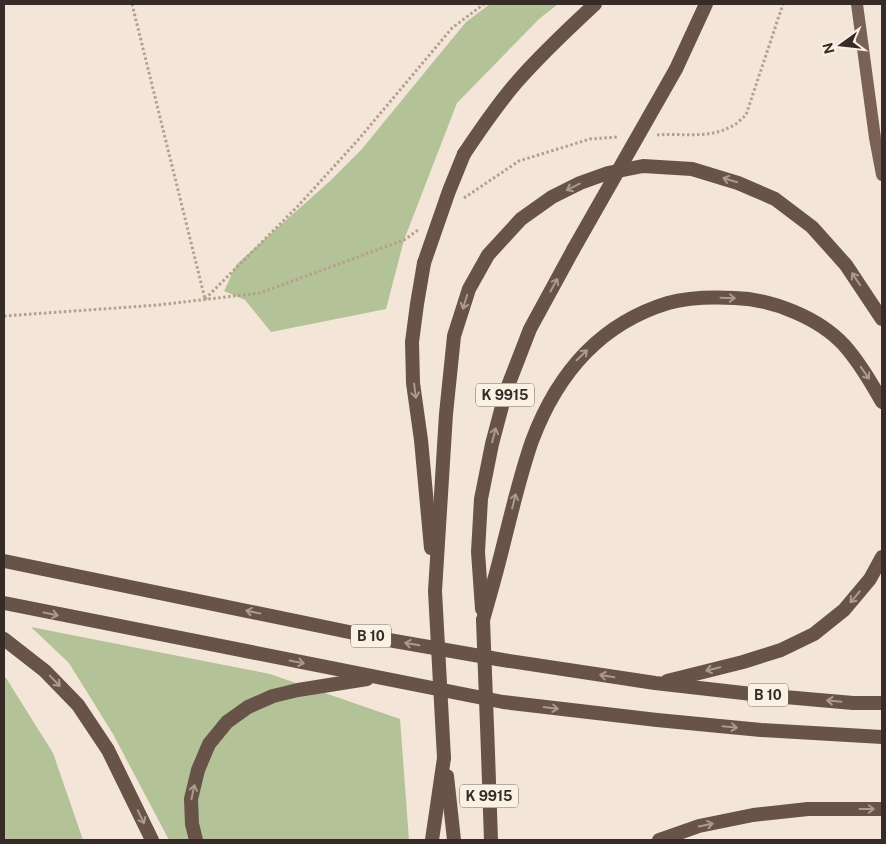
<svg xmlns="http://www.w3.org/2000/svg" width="886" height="844" viewBox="0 0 886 844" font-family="'Public Sans',sans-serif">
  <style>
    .green { fill: #b3c297 }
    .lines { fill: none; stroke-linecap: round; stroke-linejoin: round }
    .path { stroke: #b79f8d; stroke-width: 3; stroke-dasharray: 2.5 2.5; stroke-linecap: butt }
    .primary { stroke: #796156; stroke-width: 12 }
    .trunk { stroke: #685349; stroke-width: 14 }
    .trunk-bridge { stroke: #685349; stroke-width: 14 }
    .oneway { stroke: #aa9a8f }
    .labels { text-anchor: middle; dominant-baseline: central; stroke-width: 4.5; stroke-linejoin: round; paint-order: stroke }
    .shield { fill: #faf0e4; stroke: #71665f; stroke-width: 1 }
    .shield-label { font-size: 14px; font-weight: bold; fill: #362b26 }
  </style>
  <rect width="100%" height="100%" fill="#f3e6d8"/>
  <g class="green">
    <path d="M490 4H558L539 19 457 103 404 240 386 309 271 332 245 300 224 291C229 282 231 273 237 264L330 181 361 150 466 22Z"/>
    <path d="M31 627 270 674 400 719 409 840H169L113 734 69 663Z"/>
    <path d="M4 676 6 678 53 753 83 840H4Z"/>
  </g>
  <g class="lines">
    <g class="path">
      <path d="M132 4 205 299"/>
      <path d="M657 135C681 133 708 139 730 127 736 125 741 119 746 115L783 4"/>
      <path d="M464 198 519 161 590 139 618 137"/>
      <path d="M205 299 298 206 358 140 452 28 484 4"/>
      <path d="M4 316 158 305 260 293 404 240 418 230"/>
    </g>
    <path class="primary" d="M857 4 875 138 882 175"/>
    <g class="trunk">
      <path d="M676 69 706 4"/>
      <path d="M464 154C480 130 497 105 516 83 540 55 568 29 595 4"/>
      <path d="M424 263 417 304 412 342 413 383 421 440 431 548"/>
      <path d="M4 561 383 639 503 660 655 683 761 695 853 703H882"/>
      <path d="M435 591 446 414 454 336 469 289 488 255 521 219 552 197 580 183 608 173 643 166 692 169 738 183 775 199 812 227 846 265 882 319"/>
      <path d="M4 603 503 702 657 720 761 730 882 737"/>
      <path d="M482 609 478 552 481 499 492 444 506 391 530 329 573 250"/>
      <path d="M483 620C490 595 497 571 503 546 512 511 520 475 532 441 557 374 599 324 668 303 689 297 713 297 735 298 772 299 819 318 844 345 859 362 871 382 882 402"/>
      <path d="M4 639 45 671 78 705 108 750 152 840"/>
      <path d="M667 681 743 662 781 650 814 634 844 610 870 579 882 557"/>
      <path d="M488 753 491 840"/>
      <path d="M447 776 454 840"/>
      <path d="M196 840 192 824 191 799 198 770 209 744 227 722 248 707 273 696 298 690 367 679"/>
      <path d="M432 840 444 758"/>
      <path d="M659 840 699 826 753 815 808 809H882"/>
    </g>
    <g class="trunk-bridge">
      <path d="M573 250 676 69"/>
      <path d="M424 263 449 191 464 154"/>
      <path d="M435 591 444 758"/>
      <path d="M483 620 488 753"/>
    </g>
  </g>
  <defs><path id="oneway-shaft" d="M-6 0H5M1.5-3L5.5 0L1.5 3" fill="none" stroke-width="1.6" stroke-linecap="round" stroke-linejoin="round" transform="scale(1.25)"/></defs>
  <g class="oneway">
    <use href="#oneway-shaft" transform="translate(730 180) rotate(-163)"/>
    <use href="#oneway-shaft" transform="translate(573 187) rotate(153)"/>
    <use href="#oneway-shaft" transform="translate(856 279) rotate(-124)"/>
    <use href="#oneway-shaft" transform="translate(554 285) rotate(-61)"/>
    <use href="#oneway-shaft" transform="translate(728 298) rotate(2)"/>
    <use href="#oneway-shaft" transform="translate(465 302) rotate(107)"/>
    <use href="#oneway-shaft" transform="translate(582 355) rotate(-44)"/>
    <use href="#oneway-shaft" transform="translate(865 373) rotate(55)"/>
    <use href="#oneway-shaft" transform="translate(415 391) rotate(83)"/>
    <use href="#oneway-shaft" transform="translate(494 435) rotate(-76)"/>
    <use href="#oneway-shaft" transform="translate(514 501) rotate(-76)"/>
    <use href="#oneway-shaft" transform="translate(855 597) rotate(130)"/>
    <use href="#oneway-shaft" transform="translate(253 612) rotate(-168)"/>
    <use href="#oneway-shaft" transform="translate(51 614) rotate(11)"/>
    <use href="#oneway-shaft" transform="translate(412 644) rotate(-170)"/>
    <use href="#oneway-shaft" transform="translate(297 662) rotate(11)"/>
    <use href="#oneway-shaft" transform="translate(713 669) rotate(167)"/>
    <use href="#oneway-shaft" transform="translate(607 676) rotate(-171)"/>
    <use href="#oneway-shaft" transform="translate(55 681) rotate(46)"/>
    <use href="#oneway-shaft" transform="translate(834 701) rotate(-175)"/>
    <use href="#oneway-shaft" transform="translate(551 708) rotate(7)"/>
    <use href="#oneway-shaft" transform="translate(730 727) rotate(5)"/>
    <use href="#oneway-shaft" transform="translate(193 792) rotate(-78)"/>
    <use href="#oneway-shaft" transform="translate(867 809)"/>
    <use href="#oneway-shaft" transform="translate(141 817) rotate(64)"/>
    <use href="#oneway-shaft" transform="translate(706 825) rotate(-12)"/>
  </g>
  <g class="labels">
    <g class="shield">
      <rect x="476" y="383.5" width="58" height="23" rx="4"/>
      <rect x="351" y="624.5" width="40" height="23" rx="4"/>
      <rect x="748" y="683.5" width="40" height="23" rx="4"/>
      <rect x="460" y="784.5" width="58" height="23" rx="4"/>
    </g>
    <g class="shield-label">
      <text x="505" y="395">K 9915</text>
      <text x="371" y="636">B 10</text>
      <text x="768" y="695">B 10</text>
      <text x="489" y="796">K 9915</text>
    </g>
  </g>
  <rect width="886" height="844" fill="none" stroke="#362b26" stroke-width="10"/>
  <g transform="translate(841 45) rotate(255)" stroke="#faf0e4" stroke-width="4" paint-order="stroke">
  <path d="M0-4L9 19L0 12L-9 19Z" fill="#362b26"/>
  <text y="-8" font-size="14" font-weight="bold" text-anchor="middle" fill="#362b26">N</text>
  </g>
</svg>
